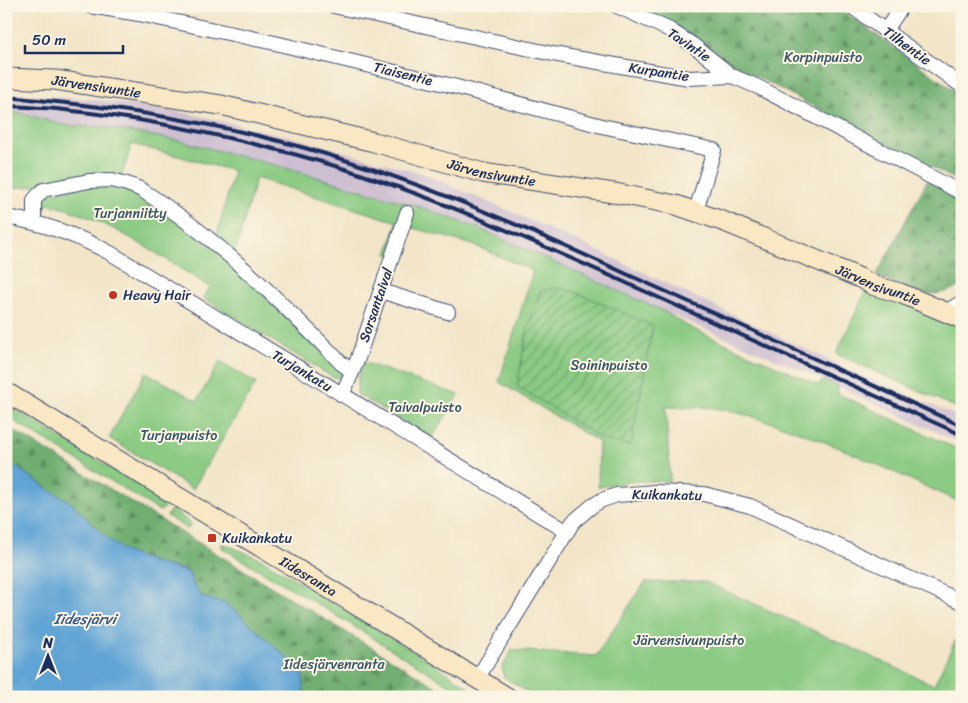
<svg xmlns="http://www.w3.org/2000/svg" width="968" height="703" viewBox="0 0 968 703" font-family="Sriracha,sans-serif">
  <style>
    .railway { fill: #cebed1 }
    .forest { fill: url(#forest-firs); stroke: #466f68 }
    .park { fill: #8bcb83; stroke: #537d70 }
    .garden { fill: url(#garden-furrows); stroke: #537d70 }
    .water { fill: #60a4d5; stroke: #3e6a9a }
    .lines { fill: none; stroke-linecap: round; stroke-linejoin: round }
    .street-casing { stroke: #3b4a6e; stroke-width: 16 }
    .secondary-casing { stroke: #3b4a6e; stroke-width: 21 }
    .street { stroke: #fff; stroke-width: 14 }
    .secondary { stroke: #fae7c3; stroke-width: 19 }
    .rail { stroke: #1b2f5e; stroke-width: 4 }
    .poi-dot { fill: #c8321e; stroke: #fcf5e5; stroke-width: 2 }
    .labels { text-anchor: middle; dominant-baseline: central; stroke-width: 4; stroke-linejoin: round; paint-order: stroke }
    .street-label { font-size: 14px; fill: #1b2f5e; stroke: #fcf5e5 }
    .park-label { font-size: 14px; fill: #375667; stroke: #fcf5e5 }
    .poi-label { font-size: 14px; fill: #1b2f5e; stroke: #fcf5e5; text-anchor: start }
    .water-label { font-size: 15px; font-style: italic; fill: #335888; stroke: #fcf5e5 }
  </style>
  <defs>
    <pattern id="forest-firs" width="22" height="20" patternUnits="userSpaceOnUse" patternTransform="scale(1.25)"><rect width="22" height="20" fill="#70af71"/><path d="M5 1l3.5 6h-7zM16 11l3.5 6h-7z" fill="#5b8f60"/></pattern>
    <pattern id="garden-furrows" width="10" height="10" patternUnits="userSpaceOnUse" patternTransform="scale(1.25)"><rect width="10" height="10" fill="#8bcb83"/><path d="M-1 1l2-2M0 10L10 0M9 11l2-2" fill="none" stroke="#71a56e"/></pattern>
  </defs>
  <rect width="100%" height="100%" fill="#fcf5e5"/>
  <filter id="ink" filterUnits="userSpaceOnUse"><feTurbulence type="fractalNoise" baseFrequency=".02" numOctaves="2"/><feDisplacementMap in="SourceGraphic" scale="10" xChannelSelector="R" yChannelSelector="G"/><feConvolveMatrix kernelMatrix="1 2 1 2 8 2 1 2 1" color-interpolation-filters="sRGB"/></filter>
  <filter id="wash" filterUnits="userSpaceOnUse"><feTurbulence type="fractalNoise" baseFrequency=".0096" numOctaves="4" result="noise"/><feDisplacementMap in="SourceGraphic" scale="20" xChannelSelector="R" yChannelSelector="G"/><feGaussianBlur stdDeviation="1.12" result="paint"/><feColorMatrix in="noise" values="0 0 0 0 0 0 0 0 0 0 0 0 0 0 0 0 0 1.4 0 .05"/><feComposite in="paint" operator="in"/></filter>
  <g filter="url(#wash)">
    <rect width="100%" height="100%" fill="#f2e5c8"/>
    <path class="railway" d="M6 93 87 99 176 111 288 136 427 175 581 243 850 370 962 418V444L824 380 663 311 480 229 443 215 417 206 103 127 62 125 21 113 6 112Z"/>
    <g class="forest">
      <path d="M649 6H836L962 96V183L744 70 648 12Z"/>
      <path d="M927 181 962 197V286C952 289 943 294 932 294 912 296 893 283 876 276Z"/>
      <path d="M6 426 453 697H304C301 683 306 677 295 665L237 612 224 603 202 597 195 588 191 576 185 570 153 562 124 551 107 538 68 500 51 491 6 460Z"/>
    </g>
    <g class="park">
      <path d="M6 112 21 113 62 125 103 127 176 140 275 165 417 206 480 229 663 311 691 328 818 385 824 380 838 386V394L962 451V503C885 469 797 423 715 408 700 406 682 408 666 407L670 481H635L598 487 599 442 499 382 533 271 473 245 410 227 399 258 387 254 397 222 256 178 235 254 216 238 234 171 132 144 121 178 13 188 6 206Z"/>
      <path d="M89 184 126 187 215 248 342 372 341 378 332 377 203 298 210 287C159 256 107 217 47 204L44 214 39 213 42 198 47 194Z"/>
      <path d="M867 289 962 326V410L836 354Z"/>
      <path d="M220 361 256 383 193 489 109 438 146 372 197 401Z"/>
      <path d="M363 362 459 395 432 438 357 394 358 378Z"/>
      <path d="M6 404 166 502V505L161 511 158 510 6 416Z"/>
      <path d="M172 508 191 524 189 528 187 529 167 516Z"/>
      <path d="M222 543 263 560 437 666 483 697H469L306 597 222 548Z"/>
      <path d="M645 582H706L934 685 962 626V668L951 692 960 697H535L504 677 502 668 512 650 596 656Z"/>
    </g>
    <path class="garden" d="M556 288 573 291 653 326 631 445 603 440 517 386 527 332 540 291Z"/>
    <path class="water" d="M6 460 51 491 68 500 107 538 124 551 153 562 188 572 195 588 202 597 224 603 237 612 295 665 303 676 304 697H6Z"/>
  </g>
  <g filter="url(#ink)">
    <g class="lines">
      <defs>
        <g id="street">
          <path d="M90 6 139 14 275 43 453 86 602 126 714 150 696 211"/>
          <path d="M334 6 553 54 689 78 732 76 758 87 962 193"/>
          <path d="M617 6 670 30 693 45 732 76"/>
          <path d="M851 6 962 86"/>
          <path d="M886 30 902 6"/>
          <path d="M6 217C44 223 79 236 112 254L566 531"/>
          <path d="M34 222V200L43 190 89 181 112 180 127 184 140 189C215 236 279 300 341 363L352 371"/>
          <path d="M381 291 448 312"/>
          <path d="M946 312 962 302"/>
          <path d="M342 395 357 361 407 213"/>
          <path d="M477 679 573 522 592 506 602 500 617 495 655 492 704 494 750 506 962 602"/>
        </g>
        <g id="secondary">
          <path id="s1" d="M6 78 55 80 221 105 374 142 483 173 620 194 676 205 725 222 860 278 875 286 900 293 962 319"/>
          <path id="s2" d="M6 392 507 697"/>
        </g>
      </defs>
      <use href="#street" class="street-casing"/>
      <use href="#secondary" class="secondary-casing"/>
      <use href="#street" class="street"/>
      <use href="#secondary" class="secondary"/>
      <g class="rail">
        <path d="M6 97C100 105 192 118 283 142 404 174 518 224 631 276 742 325 852 376 962 426"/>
        <path d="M6 106C28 107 51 108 73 111 142 118 211 133 278 150 398 180 510 231 622 281 735 332 848 383 962 435"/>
      </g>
    </g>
  </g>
  <g class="poi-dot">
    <circle cx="113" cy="295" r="5"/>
    <rect x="207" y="533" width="10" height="10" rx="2.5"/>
  </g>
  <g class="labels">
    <g class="street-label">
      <text transform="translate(689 45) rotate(34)">Tavintie</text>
      <text transform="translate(907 46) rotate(36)">Tilhentie</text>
      <text transform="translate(659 72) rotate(9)">Kurpantie</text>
      <text transform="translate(403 74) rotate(14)">Tiaisentie</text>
      <text stroke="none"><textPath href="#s1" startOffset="91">Järvensivuntie</textPath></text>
      <text stroke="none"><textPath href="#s1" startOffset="496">Järvensivuntie</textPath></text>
      <text stroke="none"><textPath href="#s1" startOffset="901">Järvensivuntie</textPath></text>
      <text transform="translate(376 305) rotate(-71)">Sorsantaival</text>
      <text transform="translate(302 371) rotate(31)">Turjankatu</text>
      <text transform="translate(667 495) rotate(1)">Kuikankatu</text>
      <text stroke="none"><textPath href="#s2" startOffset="354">Iidesranta</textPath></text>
    </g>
    <g class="park-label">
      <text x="823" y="57">Korpinpuisto</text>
      <text x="130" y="213">Turjanniitty</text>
      <text x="609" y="365">Soininpuisto</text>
      <text x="425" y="407">Taivalpuisto</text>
      <text x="179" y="435">Turjanpuisto</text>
      <text x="689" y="640">Järvensivunpuisto</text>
      <text x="334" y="664">Iidesjärvenranta</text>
    </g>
    <g class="poi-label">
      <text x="123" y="295">Heavy Hair</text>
      <text x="222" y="538">Kuikankatu</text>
    </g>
    <g class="water-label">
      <text x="85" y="619">Iidesjärvi</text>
    </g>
  </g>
  <rect width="968" height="703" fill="none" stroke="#fcf5e5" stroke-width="25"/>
  <g transform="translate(48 656)" stroke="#fcf5e5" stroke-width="4" paint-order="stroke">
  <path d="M0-4L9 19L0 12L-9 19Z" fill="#1b2f5e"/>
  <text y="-8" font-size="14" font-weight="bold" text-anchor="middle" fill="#1b2f5e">N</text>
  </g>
  <path d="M25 45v8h98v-8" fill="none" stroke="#1b2f5e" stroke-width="2.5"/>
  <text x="32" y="45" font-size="15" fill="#1b2f5e" stroke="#fcf5e5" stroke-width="4" paint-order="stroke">50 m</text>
</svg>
